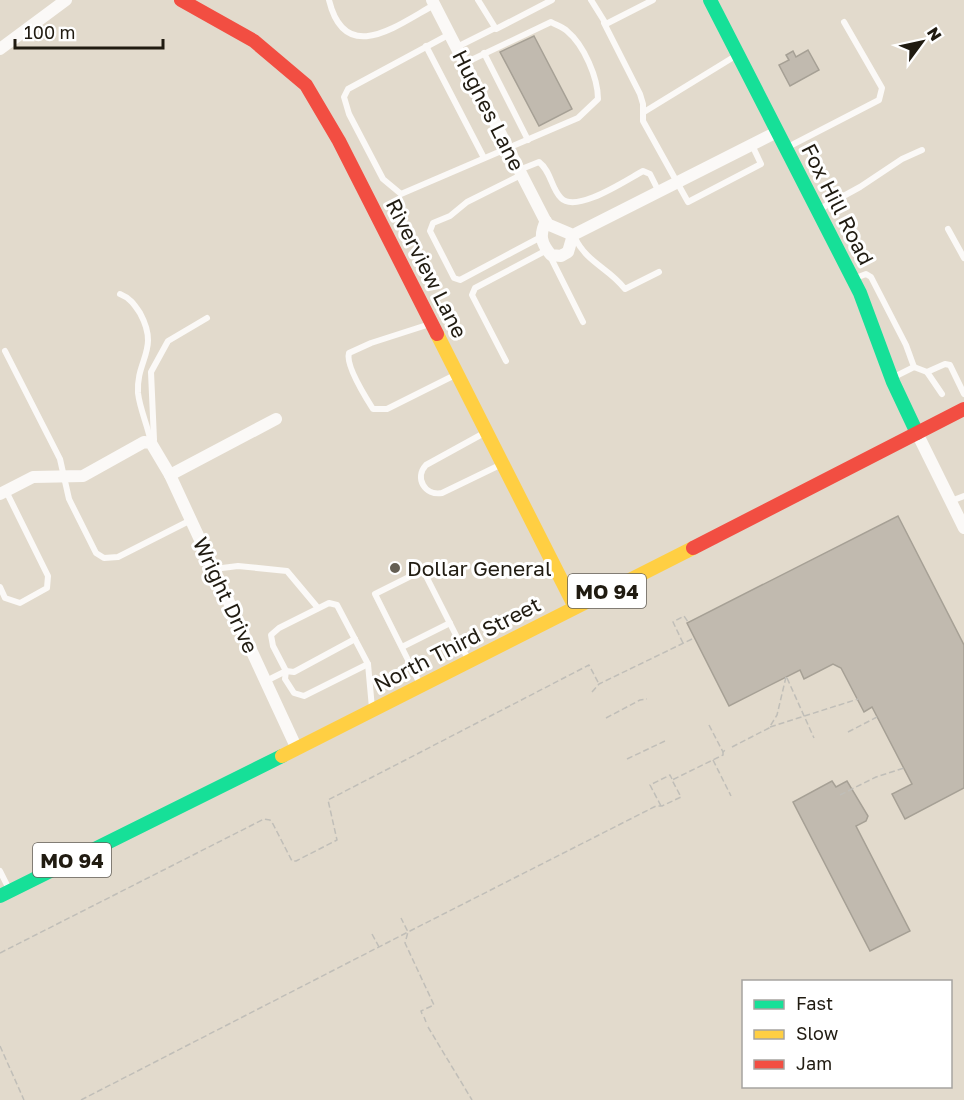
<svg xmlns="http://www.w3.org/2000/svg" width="964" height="1100" viewBox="0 0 964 1100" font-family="'Golos Text',sans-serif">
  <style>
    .building { fill: #c1baaf; stroke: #a6a095; stroke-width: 1.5 }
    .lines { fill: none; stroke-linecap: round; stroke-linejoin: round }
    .path { stroke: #c0beb8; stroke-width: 1.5; stroke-dasharray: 6 3; stroke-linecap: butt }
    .lane { stroke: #fbf9f7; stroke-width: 6 }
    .street { stroke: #fbf9f7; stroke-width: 12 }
    .fast { stroke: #16e098; stroke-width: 14 }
    .slow { stroke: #ffcf43; stroke-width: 14 }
    .jam { stroke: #f24e42; stroke-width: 14 }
    .poi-dot { fill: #645e52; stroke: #fff; stroke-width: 2 }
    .labels { text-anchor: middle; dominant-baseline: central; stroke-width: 6; stroke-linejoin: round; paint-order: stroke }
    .shield { fill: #fff; stroke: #635f58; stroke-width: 1.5 }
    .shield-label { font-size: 20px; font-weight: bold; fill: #201b11 }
    .street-label { font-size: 21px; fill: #201b11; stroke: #fff }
    .poi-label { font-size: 21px; fill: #201b11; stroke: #fff; text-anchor: start }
  </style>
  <rect width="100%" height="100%" fill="#e2dacc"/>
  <g class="building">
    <path d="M534 36 572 109 539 126 500 52Z"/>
    <path d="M808 50 819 70 790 86 779 65 789 60 786 55 793 51 796 57Z"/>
    <path d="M898 516 964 645V788L905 819 892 794 912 784 872 707 864 712 841 668 833 664 804 679 800 670 729 706 687 623Z"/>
    <path d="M832 781 836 787 847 781 868 816 866 821 856 826 910 931 870 951 793 802Z"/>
  </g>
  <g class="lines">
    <g class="path">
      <path d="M683 643 673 622 684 616 688 622"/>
      <path d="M787 678 814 738"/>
      <path d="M592 692 599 684 694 638"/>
      <path d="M606 718 640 700 647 699"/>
      <path d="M709 725 723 752 725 750"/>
      <path d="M770 727 858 699"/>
      <path d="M848 732 877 717"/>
      <path d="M732 747 769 728 777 715 786 677"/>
      <path d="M627 759 667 740"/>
      <path d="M713 760 731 796"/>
      <path d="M840 795 876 777 904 768"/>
      <path d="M661 806 650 785 670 775 672 779"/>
      <path d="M372 934 379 947"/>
      <path d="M0 953 264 819 270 820 273 824 292 861H296L337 840 328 800 589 665 599 684"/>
      <path d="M422 1014 421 1011 434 1005 405 943 408 932 656 806H662L681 797 672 780 723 755V752"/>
      <path d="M424 1017 426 1022"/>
      <path d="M428 1027 472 1100"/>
      <path d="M0 1046 24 1100"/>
      <path d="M81 1100 408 932 401 918"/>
    </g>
    <g class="lane">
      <path d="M329 0C345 66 396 26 434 5"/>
      <path d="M478 0 496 29 552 0"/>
      <path d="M591 0 606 24 653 0"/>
      <path d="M604 23 640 94 643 104V121L688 202 761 164 752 145"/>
      <path d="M450 34 348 89 344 97 349 114 383 179 401 194 578 118 598 99C598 78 584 45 567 31 563 27 556 25 551 22L465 63"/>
      <path d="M426 46 484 158"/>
      <path d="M457 47 495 28"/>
      <path d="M484 53 528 140"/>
      <path d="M644 112 737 55"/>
      <path d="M786 148 879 100 882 88 844 22"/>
      <path d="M519 170 539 162C551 171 551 188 561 198 576 214 626 180 643 171L650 174 659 192"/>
      <path d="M521 175 467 202 450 216 433 223 430 231 454 278 460 280 541 237"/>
      <path d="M818 210 860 187 902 159 922 150"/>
      <path d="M948 229 964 258"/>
      <path d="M575 238C587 263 609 268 625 289L659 272"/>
      <path d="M853 279 866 274 871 277 906 345 914 367"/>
      <path d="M120 294C130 298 134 304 140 313 160 350 136 359 138 393 140 410 148 426 151 443"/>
      <path d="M430 324 371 343 349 353C345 365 366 398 373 409H387L457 374"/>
      <path d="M5 351 60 459 69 499 96 553 104 558 118 557 191 520"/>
      <path d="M506 361 472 295 475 288 547 250 583 322"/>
      <path d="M927 372 945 364 950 365 964 394"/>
      <path d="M892 378 914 367 927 372 942 394"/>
      <path d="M486 432 426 465C414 478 425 496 442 493L502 464"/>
      <path d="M154 440 151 372 168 341 207 318"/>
      <path d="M951 501 964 496"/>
      <path d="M214 569 238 566 287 571 318 608"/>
      <path d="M0 587 5 598 20 603 47 588 48 576 6 491"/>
      <path d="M355 639 294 672 286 671 285 679 294 693 304 696 368 664"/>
      <path d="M402 647 450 623"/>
      <path d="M266 681 286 671 273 646 271 635 279 628 329 603 337 605 368 664 372 708"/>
      <path d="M421 686 375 594 423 570 469 661"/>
      <path d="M0 871 9 889"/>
    </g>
    <g class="street">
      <path d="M432 0 547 224 573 235 777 132"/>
      <path d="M0 49 66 0"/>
      <path d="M546 221C539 235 541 243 551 255L561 256 568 252 573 235"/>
      <path d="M917 433 964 528"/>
      <path d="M170 475 276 419"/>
      <path d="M0 494 33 477 83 476 144 442 151 443 170 475 297 749"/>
    </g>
    <g class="fast">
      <path d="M710 0 860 293 893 382 917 433"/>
      <path d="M0 896 282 756"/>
    </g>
    <g class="slow">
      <path d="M437 334 575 607"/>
      <path d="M282 756 693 548"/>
    </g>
    <g class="jam">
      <path d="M181 0 254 41 306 85 339 141 437 334"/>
      <path d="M693 548 964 409"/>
    </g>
  </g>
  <circle class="poi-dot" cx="395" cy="568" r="6"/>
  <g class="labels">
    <g class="shield">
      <rect x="568" y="574" width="78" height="34" rx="4.5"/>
      <rect x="33" y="843" width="78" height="34" rx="4.5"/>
    </g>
    <g class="shield-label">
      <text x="607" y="591">MO 94</text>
      <text x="72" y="860">MO 94</text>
    </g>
    <g class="street-label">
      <text transform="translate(489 110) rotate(63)">Hughes Lane</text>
      <text transform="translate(838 204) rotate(63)">Fox Hill Road</text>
      <text transform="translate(427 268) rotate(63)">Riverview Lane</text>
      <text transform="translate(226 595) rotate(65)">Wright Drive</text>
      <text transform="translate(457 644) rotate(-27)">North Third Street</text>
    </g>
    <g class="poi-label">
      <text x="407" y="568">Dollar General</text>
    </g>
  </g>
  <rect x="742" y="980" width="210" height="108" fill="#ffffff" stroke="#a6a4a0" stroke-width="1.5"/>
  <rect x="754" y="1000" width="30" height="9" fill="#16e098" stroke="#a6a4a0" stroke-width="1.5"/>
  <text x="796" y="1010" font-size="18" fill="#201b11">Fast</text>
  <rect x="754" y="1030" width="30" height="9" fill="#ffcf43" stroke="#a6a4a0" stroke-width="1.5"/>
  <text x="796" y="1040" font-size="18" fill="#201b11">Slow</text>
  <rect x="754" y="1060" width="30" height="9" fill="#f24e42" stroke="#a6a4a0" stroke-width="1.5"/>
  <text x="796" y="1070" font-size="18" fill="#201b11">Jam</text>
  <g transform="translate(922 42) rotate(57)" stroke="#ffffff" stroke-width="4.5" paint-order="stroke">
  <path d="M0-4.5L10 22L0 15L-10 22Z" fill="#201b11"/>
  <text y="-9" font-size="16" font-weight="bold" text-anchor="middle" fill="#201b11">N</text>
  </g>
  <path d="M15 39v9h148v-9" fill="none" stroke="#201b11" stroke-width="3"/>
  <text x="24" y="39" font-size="18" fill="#201b11" stroke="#ffffff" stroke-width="4.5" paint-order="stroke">100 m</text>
</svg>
